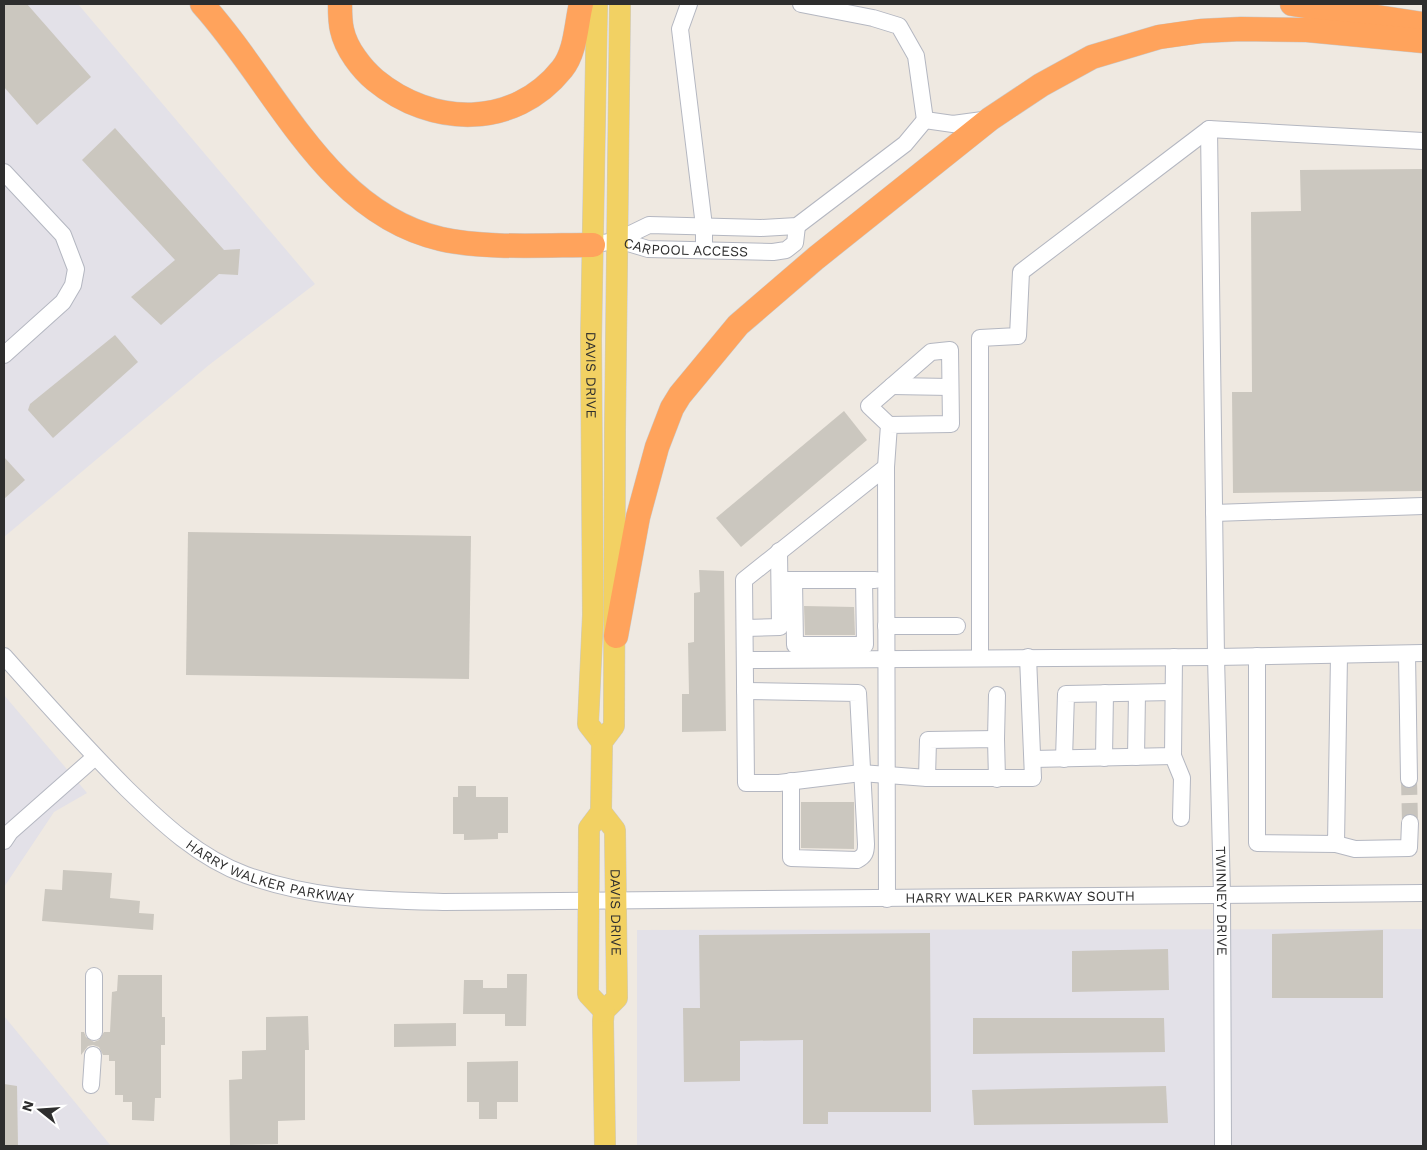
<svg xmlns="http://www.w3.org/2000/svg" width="1427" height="1150" viewBox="0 0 1427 1150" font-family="'Work Sans',sans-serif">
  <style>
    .industrial { fill: #e3e1e8 }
    .building { fill: #cbc7bf }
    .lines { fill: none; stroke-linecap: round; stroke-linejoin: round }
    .minor-tunnel { stroke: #c8c4bd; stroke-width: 16; stroke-dasharray: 16 8; stroke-linecap: butt }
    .minor-casing { stroke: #b4b7c1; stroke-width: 18 }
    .major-casing { stroke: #c9c9c9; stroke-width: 22 }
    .highway-casing { stroke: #c9c9c9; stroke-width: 25 }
    .minor { stroke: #fff; stroke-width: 16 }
    .major { stroke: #f2d163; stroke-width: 21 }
    .highway { stroke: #ffa35c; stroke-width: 24 }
    .labels { text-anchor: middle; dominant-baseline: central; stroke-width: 5; stroke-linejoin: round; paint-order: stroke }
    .street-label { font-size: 14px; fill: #2e2e2e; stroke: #fff }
  </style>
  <rect width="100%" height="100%" fill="#efe9e1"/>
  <g class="industrial">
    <path d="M4 4H78L315 284 209 365 4 537Z"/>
    <path d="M4 695 87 793 54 812 4 887Z"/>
    <path d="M1423 929V1146H637V930Z"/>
    <path d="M4 1016 111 1146H4Z"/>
  </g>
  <g class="building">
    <path d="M4 4H27L91 77 37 125 4 87Z"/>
    <path d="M115 128 224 250 240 249 238 275 219 274 161 325 131 297 175 260 82 160Z"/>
    <path d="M1423 169V491L1233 493 1232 392H1252L1251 212 1301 211 1300 170Z"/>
    <path d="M115 335 138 362 53 438 28 410 30 404Z"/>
    <path d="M844 411 867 440 741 547 716 518Z"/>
    <path d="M4 457 25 480 4 499Z"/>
    <path d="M188 532 471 536 469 679 186 675Z"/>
    <path d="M699 570 724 571 726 731 682 732V694H689L688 643 694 642V593L700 592Z"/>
    <path d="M804 606 854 607 855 635H805Z"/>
    <path d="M458 786H476V797H508V833H498V839L464 840V834H453V797H458Z"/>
    <path d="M801 802H854V849L801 848Z"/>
    <path d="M63 870 112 873 110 898 140 901 139 913 154 914 153 930 42 921 45 889 62 890Z"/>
    <path d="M1383 930V998H1272V934Z"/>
    <path d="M930 933 931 1112H828V1124H803V1040L740 1041V1081L684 1082 683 1008H700L699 935Z"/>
    <path d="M1168 949 1169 990 1072 992V951Z"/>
    <path d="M507 974H527L526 1026H505V1014H463L464 980H483V988H507Z"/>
    <path d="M118 975H162V1017H165V1045H161V1098H155L154 1121 132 1120V1102H123V1095H115V1061H109V1055H103L99 1047 93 1045 88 1046 81 1055V1032H84L86 1037 94 1042 99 1040 104 1032H110L112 992 117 991Z"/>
    <path d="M308 1016 309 1050H305V1120L278 1121V1144L230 1145 229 1080 242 1079V1051L266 1050V1017Z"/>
    <path d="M973 1018H1164L1165 1052 973 1054Z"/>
    <path d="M456 1023V1046L394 1047V1024Z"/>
    <path d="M518 1061V1102H497V1119H479V1102H467V1062Z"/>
    <path d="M4 1084 17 1086 18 1146H4Z"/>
    <path d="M1166 1086 1168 1123 974 1125 972 1090Z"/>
  </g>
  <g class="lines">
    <path class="minor-tunnel" d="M1409 779 1410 823"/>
    <defs>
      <g id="minor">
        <path d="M689 4 680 29 704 226V250"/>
        <path d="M801 4 873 18 899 26 916 56 925 120"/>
        <path d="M925 120 953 124 990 119"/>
        <path id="s1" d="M1209 129 1216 657 1222 894 1223 1146"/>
        <path d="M4 172 63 235 76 269 73 285 63 302 4 355"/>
        <path id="s2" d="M618 240 648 249 773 252 786 250 795 243 797 226"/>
        <path d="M593 245 618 240 649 225 761 228 797 226 905 144 925 120"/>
        <path d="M892 386 950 387"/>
        <path d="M886 467 744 580 746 783H779L861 773 927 778H1033L1028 657"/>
        <path d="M1214 513 1423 506"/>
        <path d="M784 580H875"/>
        <path d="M794 580 795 645H865L864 580"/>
        <path d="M886 626H957"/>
        <path d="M745 628 780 627 779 551"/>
        <path d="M1407 654 1409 779"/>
        <path id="s3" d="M4 656C44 701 84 746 127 789 162 823 199 858 246 875 314 899 372 900 443 902L1423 893"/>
        <path d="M1257 656V843L1336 844 1339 655"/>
        <path d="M980 657V338L1018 336 1021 272 1209 129 1423 141"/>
        <path d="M745 660 1216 657 1423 653"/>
        <path d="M745 691 858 693 866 844C866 852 865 856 857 860L791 858V781"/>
        <path d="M996 739 997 695"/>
        <path d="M1173 756 1182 778 1181 818"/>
        <path d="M1136 757 1137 693"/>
        <path d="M1104 758 1105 693"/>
        <path d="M1033 759 1173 756 1174 657"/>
        <path d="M1064 759 1066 694 1173 692"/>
        <path d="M927 778 928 740 996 739 997 779"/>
        <path d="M4 841 10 832 95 757"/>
        <path d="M1336 844 1355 849 1409 848 1410 823"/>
        <path d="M887 899 886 467 889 425 869 406 931 352 950 350 951 424 889 425"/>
        <path d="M94 1032V976"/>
        <path d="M91 1085 93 1055"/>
      </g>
      <g id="major">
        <path id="s4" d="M597 4 591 339 593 615 588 724 602 742"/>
        <path id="s5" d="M601 812 615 830 617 998 604 1011 603 1021 605 1146"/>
        <path d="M604 1011 588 994 589 828 601 812 602 742 614 726 615 430 620 4"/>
      </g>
      <g id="highway">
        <path d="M202 4C275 84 326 213 441 239 484 249 548 245 593 245"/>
        <path d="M340 4C340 12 340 22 342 30 346 49 362 69 375 80 432 127 514 129 562 69 576 52 576 24 581 4"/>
        <path d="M1292 4 1423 24"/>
        <path d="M616 636 638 517 657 447 672 408 680 395 738 325 816 258 990 119 1041 85 1092 57 1159 37 1201 31 1241 29 1307 30 1423 41"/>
      </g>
    </defs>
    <use href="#minor" class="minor-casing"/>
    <use href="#major" class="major-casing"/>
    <use href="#highway" class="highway-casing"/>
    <use href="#minor" class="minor"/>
    <use href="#major" class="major"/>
    <use href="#highway" class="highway"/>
  </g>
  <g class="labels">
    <g class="street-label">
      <text stroke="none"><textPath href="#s2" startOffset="69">CARPOOL ACCESS</textPath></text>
      <text stroke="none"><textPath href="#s4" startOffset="371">DAVIS DRIVE</textPath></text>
      <text stroke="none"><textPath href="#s3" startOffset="351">HARRY WALKER PARKWAY</textPath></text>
      <text stroke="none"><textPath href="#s3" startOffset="1106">HARRY WALKER PARKWAY SOUTH</textPath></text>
      <text stroke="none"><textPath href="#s1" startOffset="772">TWINNEY DRIVE</textPath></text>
      <text stroke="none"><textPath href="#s5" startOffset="105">DAVIS DRIVE</textPath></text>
    </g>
  </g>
  <rect width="1427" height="1150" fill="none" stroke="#2e2e2e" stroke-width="10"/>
  <g transform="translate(40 1110) rotate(287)" stroke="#ffffff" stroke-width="4" paint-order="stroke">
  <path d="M0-4L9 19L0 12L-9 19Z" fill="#2e2e2e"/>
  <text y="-8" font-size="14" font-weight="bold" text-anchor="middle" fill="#2e2e2e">N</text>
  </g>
</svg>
